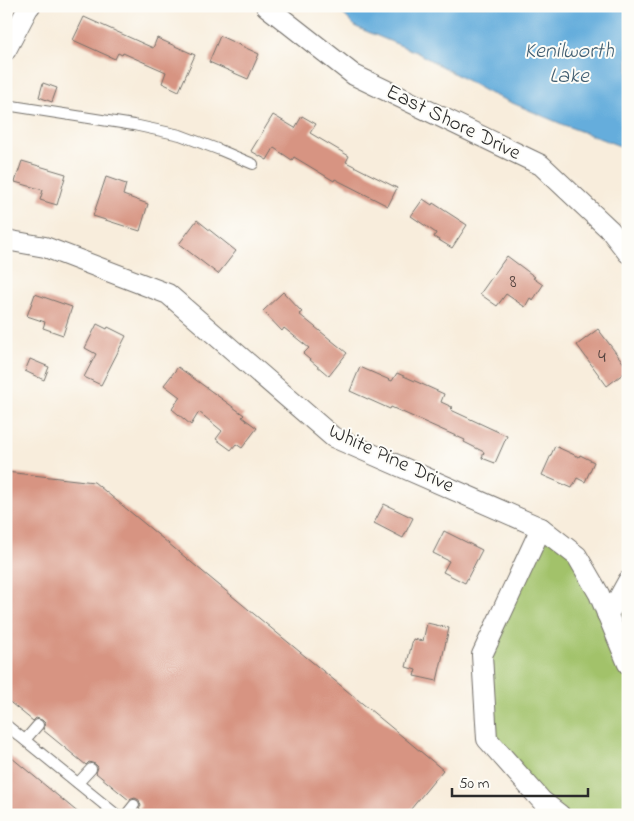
<svg xmlns="http://www.w3.org/2000/svg" width="634" height="821" viewBox="0 0 634 821" font-family="'Indie Flower',sans-serif">
  <style>
    .green { fill: #a2c26b; stroke: #66764b }
    .water { fill: #65addc; stroke: #486c84 }
    .building { fill: #d79482 }
    .lines { fill: none; stroke-linecap: round; stroke-linejoin: round }
    .lane-casing { stroke: #736f69; stroke-width: 12 }
    .street-casing { stroke: #736f69; stroke-width: 22 }
    .lane { stroke: #fff; stroke-width: 10 }
    .street { stroke: #fff; stroke-width: 20 }
    .labels { text-anchor: middle; dominant-baseline: central; stroke-width: 4; stroke-linejoin: round; paint-order: stroke }
    .number-label { font-size: 19px; fill: #564541 }
    .street-label { font-size: 21px; fill: #2b2b2b; stroke: #fdfcf7 }
    .water-label { font-size: 22px; font-style: italic; fill: #425f72; stroke: #fdfcf7 }
  </style>
  <rect width="100%" height="100%" fill="#fdfcf7"/>
  <filter id="ink" filterUnits="userSpaceOnUse"><feTurbulence type="fractalNoise" baseFrequency=".02" numOctaves="2"/><feDisplacementMap in="SourceGraphic" scale="10" xChannelSelector="R" yChannelSelector="G"/><feConvolveMatrix kernelMatrix="1 2 1 2 8 2 1 2 1" color-interpolation-filters="sRGB"/></filter>
  <filter id="wash" filterUnits="userSpaceOnUse"><feTurbulence type="fractalNoise" baseFrequency=".0096" numOctaves="4" result="noise"/><feDisplacementMap in="SourceGraphic" scale="20" xChannelSelector="R" yChannelSelector="G"/><feGaussianBlur stdDeviation="1.12" result="paint"/><feColorMatrix in="noise" values="0 0 0 0 0 0 0 0 0 0 0 0 0 0 0 0 0 1.4 0 .05"/><feComposite in="paint" operator="in"/></filter>
  <g filter="url(#wash)">
    <rect width="100%" height="100%" fill="#f8eddc"/>
    <path class="green" d="M541 528 577 556 607 613 628 581V815H560L487 739 482 655Z"/>
    <path class="water" d="M335 6H628V149L564 125 489 93 416 52 356 27Z"/>
    <g id="blocks">
      <g class="building">
        <path d="M84 17 153 48 157 38 195 55 179 91 162 83 166 72 123 53 122 55 118 53 115 59 73 40Z"/>
        <path d="M220 36 259 54 248 79 209 62Z"/>
        <path d="M43 83 57 88 52 102 39 97Z"/>
        <path d="M273 115 295 128 302 116 316 124 310 133 349 156 346 162 397 188 388 206 335 179 334 181 294 157 292 160 274 148 267 160 251 151Z"/>
        <path d="M22 161 66 174 57 205 40 200 43 190 15 182Z"/>
        <path d="M106 177 126 184 123 195 148 204 140 231 93 216Z"/>
        <path d="M423 199 432 205 433 203 467 225 452 248 434 237 436 233 411 216Z"/>
        <path d="M197 220 236 251 218 274 179 244Z"/>
        <path d="M507 256 535 277 533 278 543 285 533 300 530 298 525 307 506 294 497 306 480 294Z"/>
        <path d="M283 292 302 312 299 314 347 353 329 376 303 354 309 348 284 328 282 331 263 311Z"/>
        <path d="M35 294 72 307 63 335 43 328 45 322 27 316Z"/>
        <path d="M97 324 107 329 108 327 126 336 101 385 84 377 96 354 85 348Z"/>
        <path d="M598 329 628 369V370L607 386 577 345Z"/>
        <path d="M30 359 49 367 44 380 25 371Z"/>
        <path d="M178 367 244 415 242 417 257 428 242 448 236 444 231 450 216 439 222 431 199 412 191 425 172 409 180 397 164 385Z"/>
        <path d="M360 367 392 381 397 373 444 394 441 402 452 407 451 410 507 436 495 463 482 458 484 452 464 442 465 440 391 407 390 409 350 391Z"/>
        <path d="M555 446 579 457 580 455 594 462 585 482 577 478 572 488 542 475Z"/>
        <path d="M6 472 94 482 443 770 406 815H146L139 809 141 806 139 800 135 798 129 800 96 773 98 767 95 764 89 762 86 765 43 730 45 723 42 720 36 718 33 721 6 699Z"/>
        <path d="M384 504 413 518 403 538 374 523Z"/>
        <path d="M444 531 482 550 465 583 443 572 449 561 433 553Z"/>
        <path d="M427 623 449 628 437 681 414 676 416 670 406 667 413 639 423 641Z"/>
        <path d="M6 753 81 815H6Z"/>
      </g>
    </g>
  </g>
  <g filter="url(#ink)">
    <use href="#blocks" fill-opacity="0" stroke="#736f69" stroke-width="1"/>
    <g class="lines">
      <defs>
        <g id="lane">
          <path d="M6 105 134 125 180 135 220 150 253 164"/>
          <path d="M6 725 117 815"/>
          <path d="M25 740 38 725"/>
          <path d="M78 783 91 769"/>
          <path d="M126 815 134 805"/>
        </g>
        <g id="street">
          <path d="M266 6 354 75 541 165 610 230 628 253"/>
          <path d="M6 50 28 8 30 6"/>
          <path d="M6 240 45 247 168 294 333 437 541 528 577 556 599 594 628 664"/>
          <path d="M541 528 482 655 487 739 542 801 560 815"/>
          <path d="M607 614 617 601 628 581"/>
        </g>
      </defs>
      <use href="#lane" class="lane-casing"/>
      <use href="#street" class="street-casing"/>
      <use href="#lane" class="lane"/>
      <use href="#street" class="street"/>
    </g>
  </g>
  <g class="labels">
    <g class="number-label">
      <text x="513" y="282">8</text>
      <text x="602" y="357">4</text>
    </g>
    <g class="street-label">
      <text transform="translate(453 123) rotate(26)">East Shore Drive</text>
      <text transform="translate(391 459) rotate(25)">White Pine Drive</text>
    </g>
    <g class="water-label">
      <text x="569" y="52">Kenilworth<tspan x="569" dy="25">Lake</tspan></text>
    </g>
  </g>
  <rect width="634" height="821" fill="none" stroke="#fdfcf7" stroke-width="25"/>
  <path d="M452 788v8h136v-8" fill="none" stroke="#2b2b2b" stroke-width="2.5"/>
  <text x="459" y="788" font-size="15" fill="#2b2b2b" stroke="#fdfcf7" stroke-width="4" paint-order="stroke">50 m</text>
</svg>
